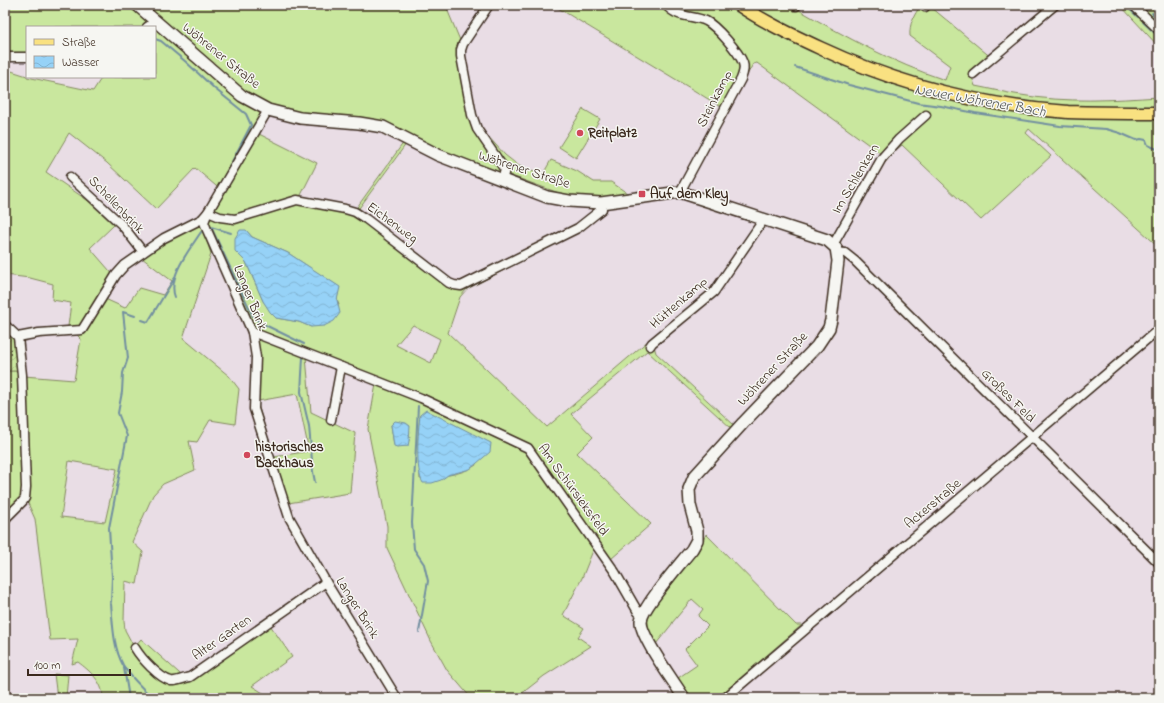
<svg xmlns="http://www.w3.org/2000/svg" width="1164" height="703" viewBox="0 0 1164 703" font-family="'Indie Flower',sans-serif">
  <style>
    .grass { fill: #c9e79e; stroke: #82885e; fill-rule: evenodd }
    .garden { fill: url(#garden-furrows); stroke: #82885e }
    .water { fill: url(#water-waves); stroke: #728fa0 }
    .lines { fill: none; stroke-linecap: round; stroke-linejoin: round }
    .stream { stroke: #728fa0; stroke-width: 2 }
    .street-casing { stroke: #3b2a1e; stroke-width: 11 }
    .secondary-casing { stroke: #3b2a1e; stroke-width: 14 }
    .primary-casing { stroke: #3b2a1e; stroke-width: 15 }
    .street { stroke: #f6f6f2; stroke-width: 8 }
    .secondary { stroke: #f6f6f2; stroke-width: 11 }
    .primary { stroke: #f9e181; stroke-width: 12 }
    .poi-dot { fill: #d1495b; stroke: #f6f6f2; stroke-width: 1.5 }
    .labels { text-anchor: middle; dominant-baseline: central; stroke-width: 3; stroke-linejoin: round; paint-order: stroke }
    .street-label { font-size: 14px; fill: #3b2a1e; stroke: #f6f6f2 }
    .poi-label { font-size: 14px; font-weight: bold; fill: #3b2a1e; stroke: #f6f6f2; text-anchor: start }
    .water-label { font-size: 15px; font-style: italic; fill: #525454; stroke: #f6f6f2 }
  </style>
  <defs>
    <pattern id="garden-furrows" width="10" height="10" patternUnits="userSpaceOnUse"><rect width="10" height="10" fill="#c9e79e"/><path d="M-1 1l2-2M0 10L10 0M9 11l2-2" fill="none" stroke="#aec688"/></pattern>
    <pattern id="water-waves" width="16" height="10" patternUnits="userSpaceOnUse"><rect width="16" height="10" fill="#96d2f7"/><path d="M0 5q4-4 8 0t8 0" fill="none" stroke="#82b4d3"/></pattern>
  </defs>
  <rect width="100%" height="100%" fill="#e9dde5"/>
  <filter id="ink" filterUnits="userSpaceOnUse"><feTurbulence type="fractalNoise" baseFrequency=".025" numOctaves="2"/><feDisplacementMap in="SourceGraphic" scale="8" xChannelSelector="R" yChannelSelector="G"/><feConvolveMatrix kernelMatrix="1 2 1 2 8 2 1 2 1" color-interpolation-filters="sRGB"/></filter>
  <g filter="url(#ink)">
    <g class="grass">
      <path d="M5 5H450L447 9 464 50 475 117 486 134 505 155 519 166 543 174 551 160 577 171 594 182H611L630 195 595 199 570 197 448 153 412 136 357 211 448 280 463 283 579 232 467 289 460 297 448 333 547 427 662 329 663 331 713 289 756 225V222L764 225 719 291 654 346 656 353 734 425 731 428 647 351 571 414 593 437 577 453 651 524 611 559 594 548 582 578 563 615 584 628 578 637 591 646 544 676 516 698H471L447 670 431 641 387 548V526L368 429 376 384 306 357 311 412 355 433 350 493 282 504 251 407 253 358 249 334 206 223 223 192 195 168 156 209 107 163 69 133 46 172 87 200 114 225 90 248 116 278 103 298 125 308 139 288 163 295 172 281 142 258 185 229 201 222 211 254 183 338 229 376 239 389 235 424 210 420 197 442 189 441 195 470 163 484 153 495 132 542 143 552 137 584 125 581 124 621 125 630 134 647 141 639 188 681 268 622 292 657 252 686 271 698H103C103 682 90 671 78 662L72 664 78 639 50 640 35 519 27 501 5 522V371H19L14 340 5 331V321L20 335 24 376 74 380 81 339 75 333 67 334 71 303 52 300 53 284 30 278 5 275V69L27 76V77L93 91 102 77H155V27H27V59L5 61ZM269 114 409 135 355 210 300 197 317 163 259 134ZM246 230 252 237 288 253 339 287 337 300 339 305 311 327 299 322 276 318 263 301 246 262ZM413 325 440 339 431 363 396 345ZM297 394 309 451 274 457 258 405V401ZM420 415 453 424 465 431 476 465C461 476 438 476 420 479L418 441ZM391 425 410 437 407 446 394 445ZM69 461 117 469 105 522 61 517Z"/>
      <path d="M553 5H800L798 8 799 10C846 37 893 63 945 80L950 66 910 36C909 24 914 15 921 5L931 7 993 59 972 77 975 86C991 89 1006 93 1021 95 1066 103 1113 100 1159 97V247L1029 129 1026 133 1051 156 981 220 902 145 896 150 883 165 840 240 841 244 827 236H830L834 234 880 153 757 63 753 64 706 151 723 108Z"/>
      <path d="M1120 5H1151V6L1159 14V47Z"/>
      <path d="M583 109 600 119 576 158 559 147Z"/>
      <path d="M706 534 796 625H802L717 698H691L678 678 697 665 685 649 708 626 698 616 703 609 692 599 672 623V624L656 644C653 637 647 629 648 621 648 607 687 566 697 553L702 544Z"/>
      <path d="M54 674 68 675 66 698H57Z"/>
    </g>
    <path class="garden" d="M5 331 14 340 19 371H5Z"/>
    <g class="water">
      <path d="M240 230H246L252 237 288 253 340 287 337 300 340 313 334 321 324 326 311 327 299 322 276 318 270 312 263 301 246 262 235 251V238Z"/>
      <path d="M426 410 491 443 490 452 470 469 448 475 441 480 432 483H423C415 471 418 431 420 415Z"/>
      <path d="M395 421 406 423 410 426 409 441 408 446 397 447 394 446 391 425Z"/>
    </g>
    <g class="lines">
      <g class="stream">
        <path d="M1125 5 1138 17"/>
        <path d="M1143 5 1147 10"/>
        <path d="M1152 13 1159 20"/>
        <path d="M1143 22 1159 37"/>
        <path d="M155 39 161 41 186 62 215 89 246 114 251 125 224 177"/>
        <path d="M795 67 849 85 918 103 941 106 975 113 1060 126 1106 129 1120 133 1136 140 1141 139 1146 140 1148 145 1159 150"/>
        <path d="M211 227 253 316 259 322 304 344"/>
        <path d="M211 227 231 233"/>
        <path d="M175 297C167 277 190 249 201 232"/>
        <path d="M142 320 148 322 174 279"/>
        <path d="M303 357 301 392 309 426 313 472 315 482"/>
        <path d="M418 406 412 523 414 549 424 564 428 581 419 632"/>
        <path d="M111 602 112 577 109 528 127 436 118 413 122 392 123 373 128 358 123 312 135 316"/>
        <path d="M111 604C113 624 113 647 123 665 129 676 143 688 152 698"/>
        <path d="M124 668 129 698"/>
      </g>
      <defs>
        <g id="street">
          <path d="M489 5 463 44 461 50V56L472 115 477 129 505 170 502 180"/>
          <path d="M666 5C676 18 692 15 706 21 716 26 739 52 743 63 745 68 743 74 741 79L680 192"/>
          <path d="M1133 5 1159 30"/>
          <path d="M796 6 797 5"/>
          <path d="M925 7 926 5"/>
          <path d="M147 27 156 21"/>
          <path d="M5 57H27"/>
          <path d="M973 74 1055 5"/>
          <path d="M268 110 208 212 204 222 207 230 252 332 256 357 254 409 289 517 326 582 397 698"/>
          <path d="M70 177 122 225 143 252"/>
          <path d="M833 245 882 158 899 139 926 115"/>
          <path d="M837 252 845 253 855 261 1159 563"/>
          <path d="M5 325 18 337 22 375 26 487 25 498 23 501 5 519"/>
          <path d="M252 332 421 398 528 448 615 572 638 612 643 615"/>
          <path d="M18 337 39 333 82 330 116 275 125 265 164 238 202 219 208 212 220 217 235 219 297 200 345 209 355 212 366 219 449 283 454 285 461 286 578 228 602 209 601 203"/>
          <path d="M650 346 652 343 714 292 764 219"/>
          <path d="M331 420 341 367"/>
          <path d="M135 648C141 658 159 678 171 681 176 682 184 678 190 677L326 582"/>
          <path d="M725 698 1159 329"/>
        </g>
        <path id="secondary" d="M137 5 242 96 268 110 300 118 359 123 383 127 438 155 547 197 569 201 601 203 680 192 827 240 836 248 838 261 831 320 829 328 817 346 743 423 694 477 689 489 690 505 697 531V540L692 549C681 563 642 607 641 621 640 637 675 683 684 698"/>
        <path id="primary" d="M739 5C764 22 792 35 820 48 897 84 982 106 1068 112 1098 113 1129 113 1159 113"/>
      </defs>
      <use href="#street" class="street-casing"/>
      <use href="#secondary" class="secondary-casing"/>
      <use href="#primary" class="primary-casing"/>
      <use href="#street" class="street"/>
      <use href="#secondary" class="secondary"/>
      <use href="#primary" class="primary"/>
    </g>
  </g>
  <g class="poi-dot">
    <circle cx="580" cy="133" r="4"/>
    <rect x="638" y="190" width="8" height="8" rx="2"/>
    <circle cx="247" cy="455" r="4"/>
  </g>
  <g class="labels">
    <g class="street-label">
      <text transform="translate(221 56) rotate(39)">Wöhrener Straße</text>
      <text transform="translate(715 99) rotate(-63)">Steinkamp</text>
      <text transform="translate(524 170) rotate(18)">Wöhrener Straße</text>
      <text transform="translate(856 179) rotate(-59)">Im Schlenkern</text>
      <text transform="translate(116 205) rotate(46)">Schellenbrink</text>
      <text transform="translate(392 223) rotate(36)">Eichenweg</text>
      <text transform="translate(250 298) rotate(68)">Langer Brink</text>
      <text transform="translate(679 303) rotate(-41)">Hüttenkamp</text>
      <text transform="translate(773 369) rotate(-47)">Wöhrener Straße</text>
      <text transform="translate(1008 396) rotate(45)">Großes Feld</text>
      <text transform="translate(573 490) rotate(54)">Am Schürsieksfeld</text>
      <text transform="translate(933 504) rotate(-40)">Ackerstraße</text>
      <text transform="translate(357 608) rotate(58)">Langer Brink</text>
      <text transform="translate(222 638) rotate(-35)">Alter Garten</text>
    </g>
    <g class="poi-label">
      <text x="588" y="133">Reitplatz</text>
      <text x="650" y="194">Auf dem Kley</text>
      <text x="255" y="447">historisches<tspan x="255" dy="16">Backhaus</tspan></text>
    </g>
    <g class="water-label">
      <text transform="translate(980 101) rotate(10)">Neuer Wöhrener Bach</text>
    </g>
  </g>
  <rect width="1164" height="703" fill="none" stroke="#f6f6f2" stroke-width="20"/>
  <rect x="10" y="10" width="1144" height="683" fill="none" stroke="#3b2a1e" stroke-width="1.5" filter="url(#ink)"/>
  <rect x="26" y="26" width="130" height="52" fill="#f6f6f2" stroke="#aba49d"/>
  <rect x="34" y="39" width="20" height="6" fill="#f9e181" stroke="#aba49d"/>
  <text x="62" y="46" font-size="12" fill="#3b2a1e">Straße</text>
  <rect x="34" y="56" width="20" height="12" fill="url(#water-waves)" stroke="#aba49d"/>
  <text x="62" y="66" font-size="12" fill="#3b2a1e">Wasser</text>
  <path d="M28 669v6h102v-6" fill="none" stroke="#3b2a1e" stroke-width="2"/>
  <text x="34" y="669" font-size="12" fill="#3b2a1e" stroke="#f6f6f2" stroke-width="3" paint-order="stroke">100 m</text>
</svg>
